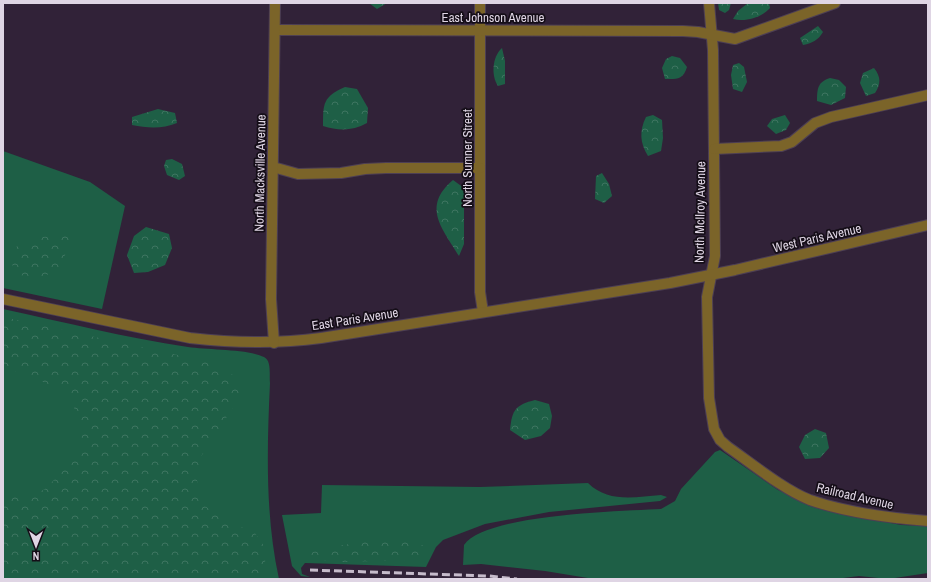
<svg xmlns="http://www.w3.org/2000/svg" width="931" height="582" viewBox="0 0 931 582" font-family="'Archivo Narrow',sans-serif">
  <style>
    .green { fill: #1e5f46 }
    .forest { fill: url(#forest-crowns) }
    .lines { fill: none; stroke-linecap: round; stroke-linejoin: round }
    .minor-casing { stroke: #4d3f54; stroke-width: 12 }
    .minor { stroke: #7b6429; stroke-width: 10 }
    .rail { stroke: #c6bbcb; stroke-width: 3; stroke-dasharray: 8 4; stroke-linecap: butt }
    .labels { text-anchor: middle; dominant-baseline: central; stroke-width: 3.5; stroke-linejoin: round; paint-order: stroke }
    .street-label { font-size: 13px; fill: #dfd5e4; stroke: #150e18 }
  </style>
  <defs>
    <pattern id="forest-crowns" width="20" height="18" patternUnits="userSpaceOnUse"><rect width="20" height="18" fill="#1e5f46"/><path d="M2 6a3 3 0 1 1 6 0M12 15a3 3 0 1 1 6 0" fill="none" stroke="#3e7561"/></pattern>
  </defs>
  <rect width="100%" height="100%" fill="#312238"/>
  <g class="green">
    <path d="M3 151 90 182 125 206 102 309 3 288Z"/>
    <path d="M3 309C64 322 126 338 188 347 208 350 248 349 264 357 272 361 269 375 270 383 267 448 265 515 279 579H3Z"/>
    <path d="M720 450 778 490 794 497 870 519 901 525 928 526V573L888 579 859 576 835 579H594L545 571 481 564 463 565 464 545C485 514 622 511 661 509L675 501 681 489 715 452Z"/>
    <path d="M588 483C608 503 635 497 661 495L667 497 660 501 549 512 485 524 443 540 436 547 426 567 305 563 301 568 302 574 310 577 301 576 292 566 282 515 321 513 322 485 480 487Z"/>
  </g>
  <g class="forest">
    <path d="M369 3H387L377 9Z"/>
    <path d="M718 3H731L729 10 725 13 719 10Z"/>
    <path d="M748 3H769L770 8C761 18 745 22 733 19L738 11Z"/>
    <path d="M818 26 823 32C818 40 813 43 803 45L800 38Z"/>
    <path d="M502 48 505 61V84L498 86C491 76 492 57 502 48Z"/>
    <path d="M672 56 680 58 687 67C683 80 677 79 665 79L662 68 666 59Z"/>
    <path d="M739 63 744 67 747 82 742 92 733 89 731 75 733 65Z"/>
    <path d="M874 68C881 77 881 84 875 93L866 96 860 83 863 73Z"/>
    <path d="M830 78 839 80 846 87 845 98 831 105 817 101C817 88 818 82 830 78Z"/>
    <path d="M345 87 357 89 368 108 367 123C352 131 339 131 323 126 323 103 323 97 345 87Z"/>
    <path d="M158 109 175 113 177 123C162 129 148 128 132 125V117Z"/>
    <path d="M653 115 662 120 663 138 661 151 648 156C640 143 639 131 646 117Z"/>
    <path d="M785 115 790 123 786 130 776 134 767 126 772 119Z"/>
    <path d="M172 159 182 164 185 176 179 180 167 175 164 166 166 160Z"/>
    <path d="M602 173 609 184 612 196 604 203 595 199 596 176Z"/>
    <path d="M453 180 464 188V244L459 256C443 229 421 207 453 180Z"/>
    <path d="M146 227 169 234 172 248 165 265 148 272 134 273 127 255 134 236Z"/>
    <path d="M57 234 71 237V244L65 255 63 269 41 277 17 275 10 260 19 242Z"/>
    <path d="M3 317 196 359C222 366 231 366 243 392L200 458 197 479 199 502 227 521 255 533 266 549 265 563 270 579H3V496L28 498 45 489 64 470 78 451 82 436 81 421 66 393 35 378 3 367Z"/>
    <path d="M535 400 549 404 552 416 550 428 541 436 525 440 510 430C512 409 516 405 535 400Z"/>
    <path d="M815 429 826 433 829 448 820 458 805 459 799 447 805 435Z"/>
    <path d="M379 540H415L425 547V554L418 558 407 560 343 562 309 559 307 554 328 547Z"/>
  </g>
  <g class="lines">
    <defs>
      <g id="minor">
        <path d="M480 3V292L483 312"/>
        <path d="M709 3 713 50 715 256 707 297 709 398 714 429 720 440 728 447C751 463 784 490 810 500 847 513 889 518 928 521"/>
        <path d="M275 30 683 31 698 32 735 39 835 3"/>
        <path d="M714 149 781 146 792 142 815 123 831 117 928 95"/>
        <path d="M273 167 298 174 341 173 365 169 386 168H480"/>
        <path d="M3 299 190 338C235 343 277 344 321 338L670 283 735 270 928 225"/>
        <path d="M274 343 271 299 275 3"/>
      </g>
    </defs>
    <use href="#minor" class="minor-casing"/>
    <use href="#minor" class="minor"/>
    <path class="rail" d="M310 570 489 576 517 579"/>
  </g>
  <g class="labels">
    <g class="street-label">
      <text x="493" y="17">East Johnson Avenue</text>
      <text transform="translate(467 158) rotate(-90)">North Sumner Street</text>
      <text transform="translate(260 173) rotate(-89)">North Macksville Avenue</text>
      <text transform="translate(700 212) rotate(-89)">North McIlroy Avenue</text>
      <text transform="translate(817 238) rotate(-13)">West Paris Avenue</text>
      <text transform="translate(355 319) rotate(-9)">East Paris Avenue</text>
      <text transform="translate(855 496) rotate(13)">Railroad Avenue</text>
    </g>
  </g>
  <rect width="931" height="582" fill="none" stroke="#dfd5e4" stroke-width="8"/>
  <g transform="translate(36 546) rotate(180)" stroke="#150e18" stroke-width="3" paint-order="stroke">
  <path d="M0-3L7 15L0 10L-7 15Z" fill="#dfd5e4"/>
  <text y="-6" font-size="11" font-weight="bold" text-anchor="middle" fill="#dfd5e4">N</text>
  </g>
</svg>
